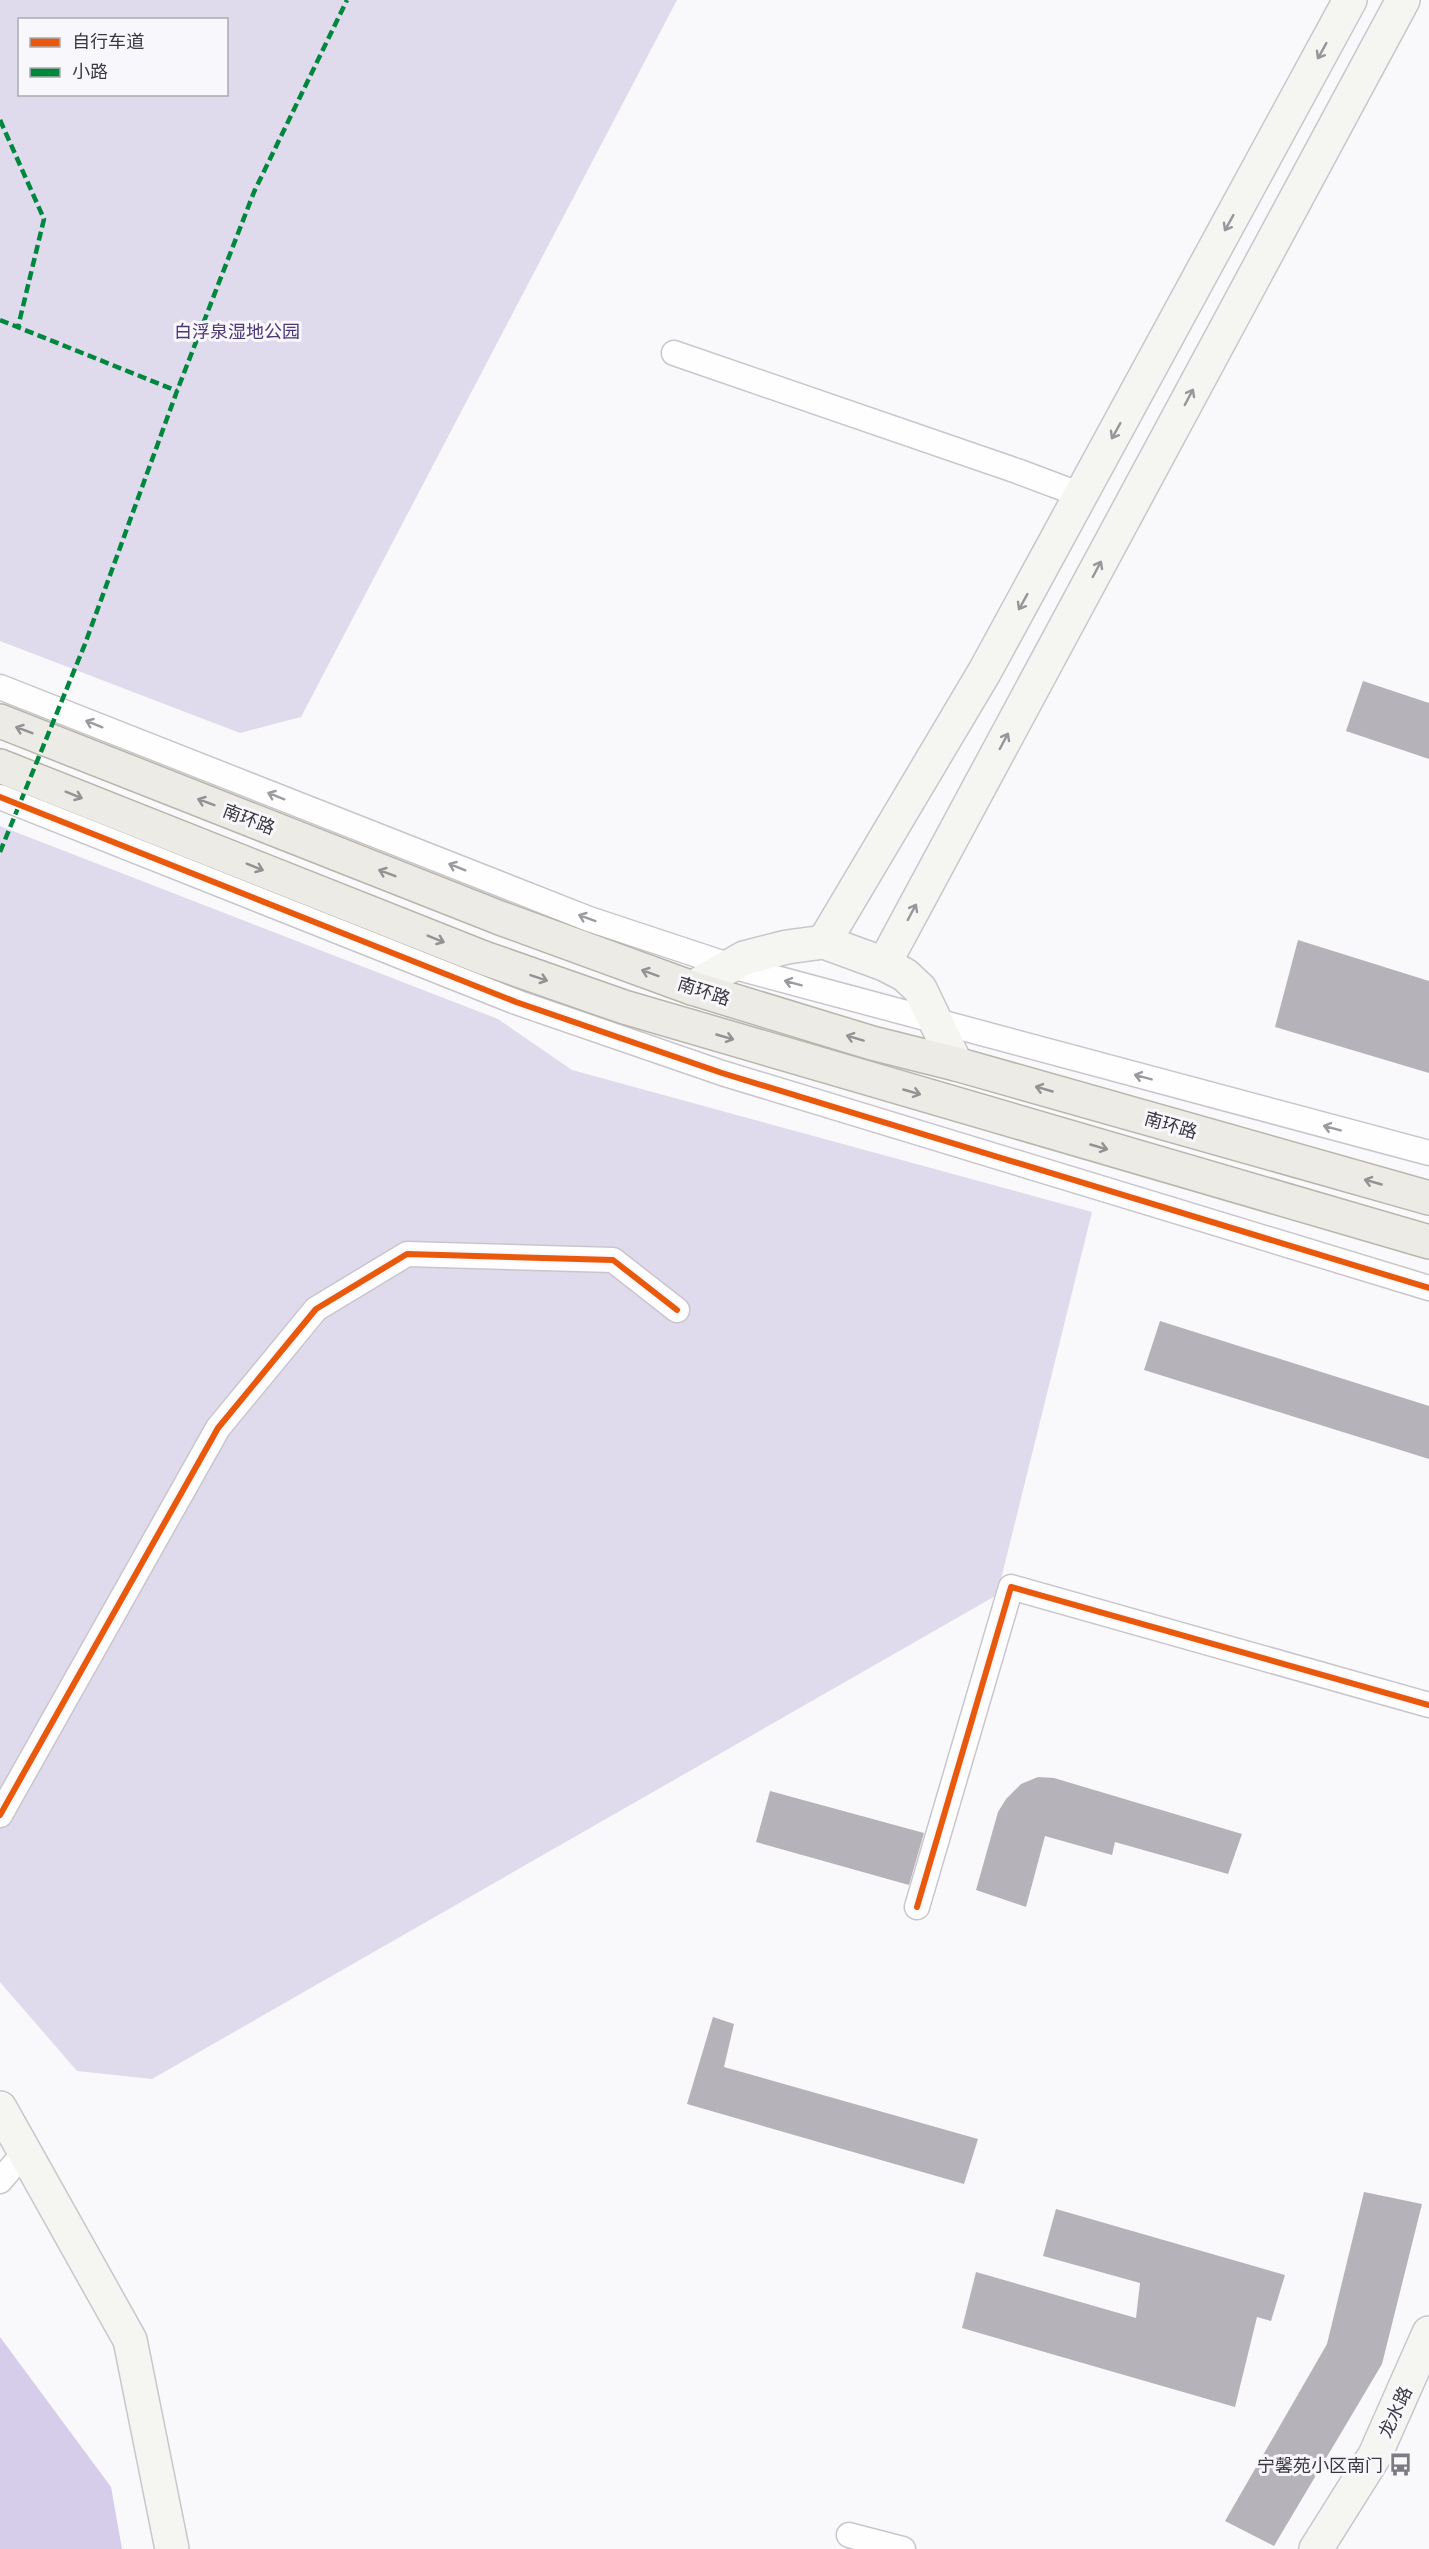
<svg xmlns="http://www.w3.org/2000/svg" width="1429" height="2549" viewBox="0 0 1429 2549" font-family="Inter,'Noto Sans SC',sans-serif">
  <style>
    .green { fill: #e0daed; fill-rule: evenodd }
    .forest { fill: #d6cdea }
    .building { fill: #b5b3b9 }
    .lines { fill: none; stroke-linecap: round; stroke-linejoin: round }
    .street-casing { stroke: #c8c6cc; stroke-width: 27 }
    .secondary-casing { stroke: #c8c6cc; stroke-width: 36 }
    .primary-casing { stroke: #b8b5ab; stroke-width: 36 }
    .street { stroke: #fefefe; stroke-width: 24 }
    .secondary { stroke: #f5f5f2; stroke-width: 33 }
    .primary { stroke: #ecebe5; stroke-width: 33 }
    .quiet { stroke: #00873e; stroke-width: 4.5; stroke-dasharray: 9 4.5; stroke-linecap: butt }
    .cycleway-casing { stroke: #f8f7fc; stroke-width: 10 }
    .cycleway { stroke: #e8590c; stroke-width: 6 }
    .oneway { stroke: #98969a }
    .oneway2 { stroke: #9c9aa0 }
    .oneway3 { stroke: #939193 }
    .labels { text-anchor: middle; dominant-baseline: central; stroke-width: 6; stroke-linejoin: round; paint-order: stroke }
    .park-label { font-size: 18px; fill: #4e3775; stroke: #f8f7fc }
    .street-label { font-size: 18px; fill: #3a3741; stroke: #f8f7fc }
    .poi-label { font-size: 18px; fill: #3a3741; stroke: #f8f7fc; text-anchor: end }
  </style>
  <rect width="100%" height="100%" fill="#f9f8fb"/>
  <g class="green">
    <path d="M0 0H677L301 717 240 733 0 641ZM20 20H226V94H20Z"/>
    <path d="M0 826 498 1019 572 1070 1092 1212 997 1595 152 2079 77 2071 0 1982Z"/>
  </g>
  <path class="forest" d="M0 2337 111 2487 122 2549H0Z"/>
  <g class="building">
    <path d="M1363 681 1429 703V759L1346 731Z"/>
    <path d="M1298 940 1429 981V1073L1275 1027Z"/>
    <path d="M1160 1321 1429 1406V1459L1144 1370Z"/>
    <path d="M1038 1777 1054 1778 1242 1834 1228 1874 1115 1842 1112 1855 1045 1836 1026 1907 976 1890 998 1812 1006 1799 1021 1784Z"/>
    <path d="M770 1791 924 1833 909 1885 756 1842Z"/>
    <path d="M713 2017 734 2024 724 2067 978 2139 964 2184 687 2104Z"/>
    <path d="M1364 2192 1422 2204 1382 2364 1274 2546 1225 2521 1327 2344Z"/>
    <path d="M1056 2209 1285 2275 1271 2321 1257 2317 1235 2407 962 2328 976 2272 1136 2318 1140 2283 1043 2256Z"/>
  </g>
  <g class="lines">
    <defs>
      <g id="street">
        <path d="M674 353 1017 471 1081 495"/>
        <path d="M0 687 589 919 731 966 1429 1153"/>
        <path d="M0 797 516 1002 722 1073 1429 1288"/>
        <path d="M0 1815 218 1428 316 1309 407 1254 613 1260 677 1310"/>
        <path d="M917 1907 1011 1587 1429 1705"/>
        <path d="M0 2181 25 2152"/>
        <path d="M849 2535 903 2549"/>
      </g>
      <g id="secondary">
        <path d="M824 942 985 671 1350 0"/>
        <path d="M884 964 1403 0"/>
        <path d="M692 988 744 958 787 947 824 942 884 964 905 975 920 989 956 1064"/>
        <path d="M0 2108 130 2340 172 2549"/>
        <path d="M1316 2549 1375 2455 1429 2333"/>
      </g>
      <g id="primary">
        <path d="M0 721 500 918 692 988 872 1043 956 1064 1429 1198"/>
        <path d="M0 766 484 958 624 1007 1429 1242"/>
      </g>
    </defs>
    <use href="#street" class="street-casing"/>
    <use href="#secondary" class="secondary-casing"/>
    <use href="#primary" class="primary-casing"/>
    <use href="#street" class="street"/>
    <use href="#secondary" class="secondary"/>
    <use href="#primary" class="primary"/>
    <g class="quiet">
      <path d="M0 120 44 219 18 327"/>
      <path d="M0 320 177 391"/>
      <path d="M0 852 85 644 177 391 254 192 347 0"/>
    </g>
    <defs>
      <g id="cycleway">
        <path d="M0 797 516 1002 722 1073 1429 1288"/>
        <path d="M0 1815 218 1428 316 1309 407 1254 613 1260 677 1310"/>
        <path d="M917 1907 1011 1587 1429 1705"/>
      </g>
    </defs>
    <use href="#cycleway" class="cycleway-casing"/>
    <use href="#cycleway" class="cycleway"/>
  </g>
  <defs><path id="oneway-shaft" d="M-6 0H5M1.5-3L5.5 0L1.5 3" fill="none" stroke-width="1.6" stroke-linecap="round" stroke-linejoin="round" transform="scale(1.5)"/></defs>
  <g class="oneway">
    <use href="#oneway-shaft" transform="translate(1322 51) rotate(119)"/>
    <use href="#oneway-shaft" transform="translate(1229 223) rotate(119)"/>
    <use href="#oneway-shaft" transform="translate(1189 397) rotate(-62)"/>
    <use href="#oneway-shaft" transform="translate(1116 431) rotate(119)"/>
    <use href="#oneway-shaft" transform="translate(1097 569) rotate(-62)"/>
    <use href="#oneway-shaft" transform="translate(1023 602) rotate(119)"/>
    <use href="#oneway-shaft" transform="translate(1004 741) rotate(-62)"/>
    <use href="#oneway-shaft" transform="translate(912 912) rotate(-62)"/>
  </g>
  <g class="oneway2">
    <use href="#oneway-shaft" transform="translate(94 724) rotate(-158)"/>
    <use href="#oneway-shaft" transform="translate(276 796) rotate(-158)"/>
    <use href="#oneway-shaft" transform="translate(457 867) rotate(-158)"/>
    <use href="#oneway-shaft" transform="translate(587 918) rotate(-160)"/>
    <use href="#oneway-shaft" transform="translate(793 983) rotate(-165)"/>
    <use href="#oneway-shaft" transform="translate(1143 1077) rotate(-165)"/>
    <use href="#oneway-shaft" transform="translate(1332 1128) rotate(-165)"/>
  </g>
  <g class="oneway3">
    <use href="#oneway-shaft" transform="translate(24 730) rotate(-159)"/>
    <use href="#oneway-shaft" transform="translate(74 795) rotate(22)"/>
    <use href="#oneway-shaft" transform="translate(206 802) rotate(-159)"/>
    <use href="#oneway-shaft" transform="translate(255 867) rotate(22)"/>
    <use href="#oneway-shaft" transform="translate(387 873) rotate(-159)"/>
    <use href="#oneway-shaft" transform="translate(436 939) rotate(22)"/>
    <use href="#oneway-shaft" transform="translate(650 973) rotate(-160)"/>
    <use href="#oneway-shaft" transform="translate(539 978) rotate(19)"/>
    <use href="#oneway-shaft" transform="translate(725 1037) rotate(16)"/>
    <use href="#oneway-shaft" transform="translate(855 1038) rotate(-163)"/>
    <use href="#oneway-shaft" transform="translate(1044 1089) rotate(-164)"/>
    <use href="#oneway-shaft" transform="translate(912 1092) rotate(16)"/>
    <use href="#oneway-shaft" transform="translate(1099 1147) rotate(16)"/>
    <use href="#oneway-shaft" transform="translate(1373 1182) rotate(-164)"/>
  </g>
  <defs>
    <symbol id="bus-bare" viewBox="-9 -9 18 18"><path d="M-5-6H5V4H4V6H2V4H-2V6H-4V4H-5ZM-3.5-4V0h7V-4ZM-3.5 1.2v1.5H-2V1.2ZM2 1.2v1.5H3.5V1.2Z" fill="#7d7b82" stroke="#f8f7fc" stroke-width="2.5" paint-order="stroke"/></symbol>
  </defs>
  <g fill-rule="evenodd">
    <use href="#bus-bare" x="1384" y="2448" width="33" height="33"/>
  </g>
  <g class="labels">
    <g class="park-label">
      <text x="237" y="331">白浮泉湿地公园</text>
    </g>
    <g class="street-label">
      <text transform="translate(249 819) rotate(21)">南环路</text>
      <text transform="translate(704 991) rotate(18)">南环路</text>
      <text transform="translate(1171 1125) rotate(16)">南环路</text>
      <text transform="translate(1395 2412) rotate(-65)">龙水路</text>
    </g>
    <g class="poi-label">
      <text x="1383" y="2465">宁馨苑小区南门</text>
    </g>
  </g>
  <rect x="18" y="18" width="210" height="78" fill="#f8f7fc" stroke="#acaab1" stroke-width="1.5"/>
  <rect x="30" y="38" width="30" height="9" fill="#e8590c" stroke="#acaab1" stroke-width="1.5"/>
  <text x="72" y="48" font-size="18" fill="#3a3741">自行车道</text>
  <rect x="30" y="68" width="30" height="9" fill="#00873e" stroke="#acaab1" stroke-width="1.5"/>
  <text x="72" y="78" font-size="18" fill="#3a3741">小路</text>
</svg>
